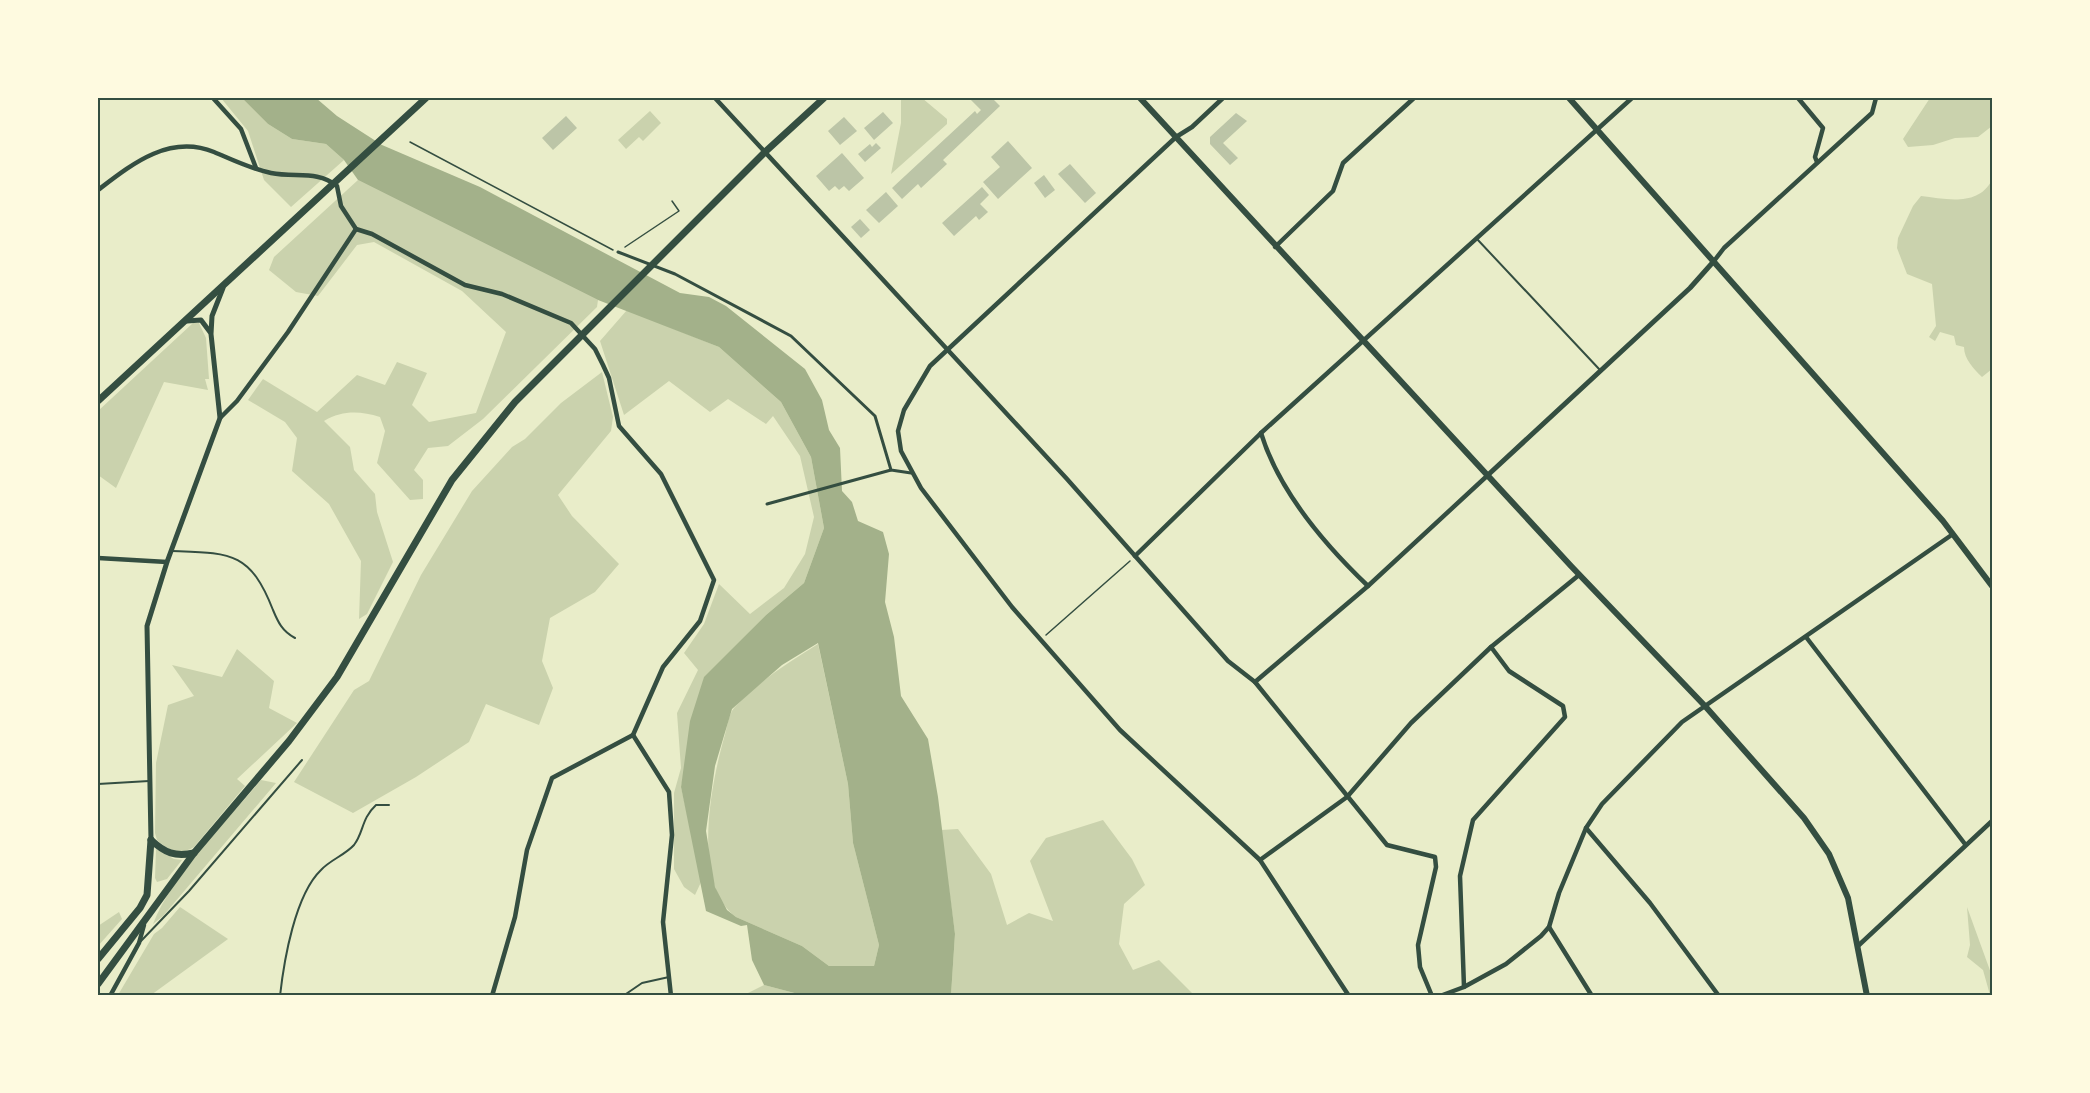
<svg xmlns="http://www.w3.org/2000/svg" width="2090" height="1093" viewBox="0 0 2090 1093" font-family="Mulish,sans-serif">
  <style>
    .green { fill: #cad2ad }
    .water { fill: #a3b18a; fill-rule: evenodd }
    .building { fill: #bcc5a7 }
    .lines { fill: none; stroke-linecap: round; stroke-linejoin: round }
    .path { stroke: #344e41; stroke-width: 1.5 }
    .service { stroke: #344e41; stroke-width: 2 }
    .pedestrian { stroke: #344e41; stroke-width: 3 }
    .minor { stroke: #344e41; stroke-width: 4.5 }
    .tertiary { stroke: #344e41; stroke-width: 5 }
    .secondary { stroke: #344e41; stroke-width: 6 }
    .primary { stroke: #344e41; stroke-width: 7 }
    .neatline { fill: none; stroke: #344e41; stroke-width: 2 }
  </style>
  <rect width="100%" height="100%" fill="#e9edc9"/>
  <g class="green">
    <path d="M221 98H242L268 124 292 139 326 144 344 160 291 207 264 180 248 131Z"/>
    <path d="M901 98H922L947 119V124L891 174 901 123Z"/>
    <path d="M1930 98H1992V126L1978 137 1955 138 1933 145 1908 147 1903 139Z"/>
    <path d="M650 111 661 123 643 141 639 137 626 149 618 140Z"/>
    <path d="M358 180 598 300 597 307 483 419 448 446 428 448 414 470 423 480V499L410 500 377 463 385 431 380 417C360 411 343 410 324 421L350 447 354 470 375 494 377 512 393 562 367 614 359 619 361 561 329 504 292 471 297 438 285 422 248 400 263 379 317 412 357 375 385 385 397 362 427 373 412 405 429 422 476 413 506 332 462 291 374 242 357 245 318 296 296 292 269 270 274 257Z"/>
    <path d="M1992 180V369L1982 377C1974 369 1964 359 1964 347L1956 345 1954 336 1940 332 1935 341 1929 337 1936 326 1932 284 1907 274 1897 248 1898 238 1913 206 1921 196C1946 199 1978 207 1992 180Z"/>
    <path d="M627 310 719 347 781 402 811 457 824 528 804 583 766 615 704 678 681 787 702 880 695 895 684 887 674 869V793L681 768 677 713 698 670 684 653 704 624 719 584 750 614 784 588 805 554 814 517 800 456 773 416 766 424 728 399 710 412 669 381 624 415 600 341Z"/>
    <path d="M193 323H199L206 338 209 379H205L208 390 164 382 116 488 98 475V411Z"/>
    <path d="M602 372 613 417 611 431 558 495 572 516 619 564 595 592 550 618 542 661 553 688 539 725 486 704 469 742 416 777 353 813 294 782 354 690 369 681 421 575 472 491 512 447 525 439 561 403Z"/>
    <path d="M818 644 848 784 853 843 879 945 874 966H829L802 946 736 917C691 884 711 784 724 738 727 729 728 715 734 708 757 682 788 663 818 644Z"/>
    <path d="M237 649 274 681 269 708 297 723 237 779 245 786 194 847C180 856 168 850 157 840L155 833 156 763 168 705 194 696 172 665 222 677Z"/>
    <path d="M261 780 276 783 163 916 153 924C173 873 226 822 261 780Z"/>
    <path d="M1103 820 1132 859 1145 885 1124 904 1119 944 1133 970 1159 960 1194 995H951L955 934 941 830 958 829 991 874 1007 925 1029 913 1053 921 1030 861 1046 838Z"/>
    <path d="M156 849 174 859 182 860 167 879 157 882 155 878Z"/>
    <path d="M180 907 228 939 151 995H118L154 934 162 928Z"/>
    <path d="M1967 907 1992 976V995H1990L1983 970 1967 957 1970 945Z"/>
    <path d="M119 912 122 919 98 946V926Z"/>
    <path d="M764 985 802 995 742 996Z"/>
  </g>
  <path class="water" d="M242 98H316L337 116 382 145 480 187 680 293 709 297 726 306 805 369 822 400 829 430 840 448 842 491 852 502 858 521 883 532 889 554 885 602 894 637 901 696 928 739 938 797 955 934 951 995H802L764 985 752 960 747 925 741 926 706 911 681 787 690 721 704 677 766 615 804 583 824 528 811 457 781 402 719 347 598 300 358 180 344 160 326 144 292 139 268 124ZM818 643 848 784 853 843 879 945 874 966H829L802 946 736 917 727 910 715 887 706 831 715 766 732 709 782 665Z"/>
  <g class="building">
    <path d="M969 98H992L1000 106 943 160 947 164 921 188 918 184 902 199 892 188 975 111 977 114 981 110Z"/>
    <path d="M883 112 893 123 874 140 864 128Z"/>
    <path d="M1236 113 1247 121 1223 143 1238 158 1230 165 1210 144V137Z"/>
    <path d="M566 116 577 128 553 150 542 138Z"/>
    <path d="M844 117 857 131 840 145 828 131Z"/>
    <path d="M1008 141 1032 168 998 199 983 182 1000 167 991 157Z"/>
    <path d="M876 143 881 148 865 162 858 154 870 144 872 147Z"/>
    <path d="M842 153 864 178 849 191 844 186 839 190 835 186 829 191 816 176Z"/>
    <path d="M1070 164 1096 193 1085 203 1058 174Z"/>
    <path d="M1044 175 1055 190 1045 198 1034 183Z"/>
    <path d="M982 187 989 195 980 204 988 212 979 220 976 216 954 236 942 223Z"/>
    <path d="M886 192 898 206 879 223 866 210Z"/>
    <path d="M860 219 870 230 861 238 851 227Z"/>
  </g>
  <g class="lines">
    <g class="path">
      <path d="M410 142 613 250"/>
      <path d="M625 247 679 211 672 201"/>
      <path d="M1046 635 1130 561"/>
    </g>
    <g class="service">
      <path d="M1477 239 1600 370"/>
      <path d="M172 551C230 553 250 551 273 610 278 622 282 631 295 638"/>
      <path d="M98 784 149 781"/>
      <path d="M141 941 189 891 302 760"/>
      <path d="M280 996C284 960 295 895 321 870 330 860 345 855 354 845 364 832 361 819 376 805H389"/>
      <path d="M623 996 642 983 669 977"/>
    </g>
    <g class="pedestrian">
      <path d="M618 252 675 274 791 336 875 416 891 470 911 473"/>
      <path d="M767 504 891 470"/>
    </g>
    <g class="minor">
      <path d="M213 98 241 129 256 168"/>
      <path d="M715 98 1067 479 1228 661 1255 682 1387 845 1435 857 1436 867 1418 945 1420 967 1432 996"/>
      <path d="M1223 98 1192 127 1176 137 930 366 904 410 898 431 901 451 921 488 1012 607 1120 730 1260 860 1349 996"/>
      <path d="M1798 98 1823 128 1815 157 1817 162"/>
      <path d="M98 190C132 164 169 134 214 152 233 160 251 169 271 173 296 178 317 170 337 186L341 206 356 229"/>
      <path d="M356 229 372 234 465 285 502 294 571 323 595 349 603 365 609 378 619 426 661 474 714 580 700 621 663 667 633 735 552 778 527 850 515 917 492 996"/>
      <path d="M1275 247 1333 191 1343 163 1414 98"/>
      <path d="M1714 261 1724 248 1872 113 1876 98"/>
      <path d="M220 418 237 401 288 332 356 229"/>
      <path d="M1261 433C1279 492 1324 544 1368 586"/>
      <path d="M1135 556 1261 433 1632 98"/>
      <path d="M98 558 167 562"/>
      <path d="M1806 637 1965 844"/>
      <path d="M1255 682 1368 586 1488 475"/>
      <path d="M633 735 669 792 672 835 663 922 671 996"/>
      <path d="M1586 828 1650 903 1719 996"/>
      <path d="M1260 860 1347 797 1411 723 1491 647 1579 575"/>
      <path d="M1549 927 1592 996"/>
      <path d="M1859 945 1992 821"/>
      <path d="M1464 987 1460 876 1473 820 1565 717 1563 706 1509 671 1491 647"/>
      <path d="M110 996 139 943 144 925"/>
      <path d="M1440 996 1464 987 1506 964 1541 936 1549 927 1559 893 1586 828 1602 804 1682 722 1953 534"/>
    </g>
    <g class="tertiary">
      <path d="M187 321 201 320 210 332"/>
      <path d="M1489 474 1690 288 1714 261"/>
      <path d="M151 840 147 626 167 562 220 418 211 334 212 316 223 288"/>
    </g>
    <g class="secondary">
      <path d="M1140 98 1571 566 1705 706 1804 818 1829 854 1848 898 1867 996"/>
      <path d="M1569 98 1943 521 1992 586"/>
    </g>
    <g class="primary">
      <path d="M98 401 426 98"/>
      <path d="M151 840C165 853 175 857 194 853"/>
      <path d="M98 959 140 908 147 895 151 840"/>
      <path d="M98 984 194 853 289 741 337 677 452 480 515 402 765 152 824 98"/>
    </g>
  </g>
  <rect width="2090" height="1093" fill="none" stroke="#fefae0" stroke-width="198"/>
  <rect x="99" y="99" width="1892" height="895" class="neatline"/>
</svg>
